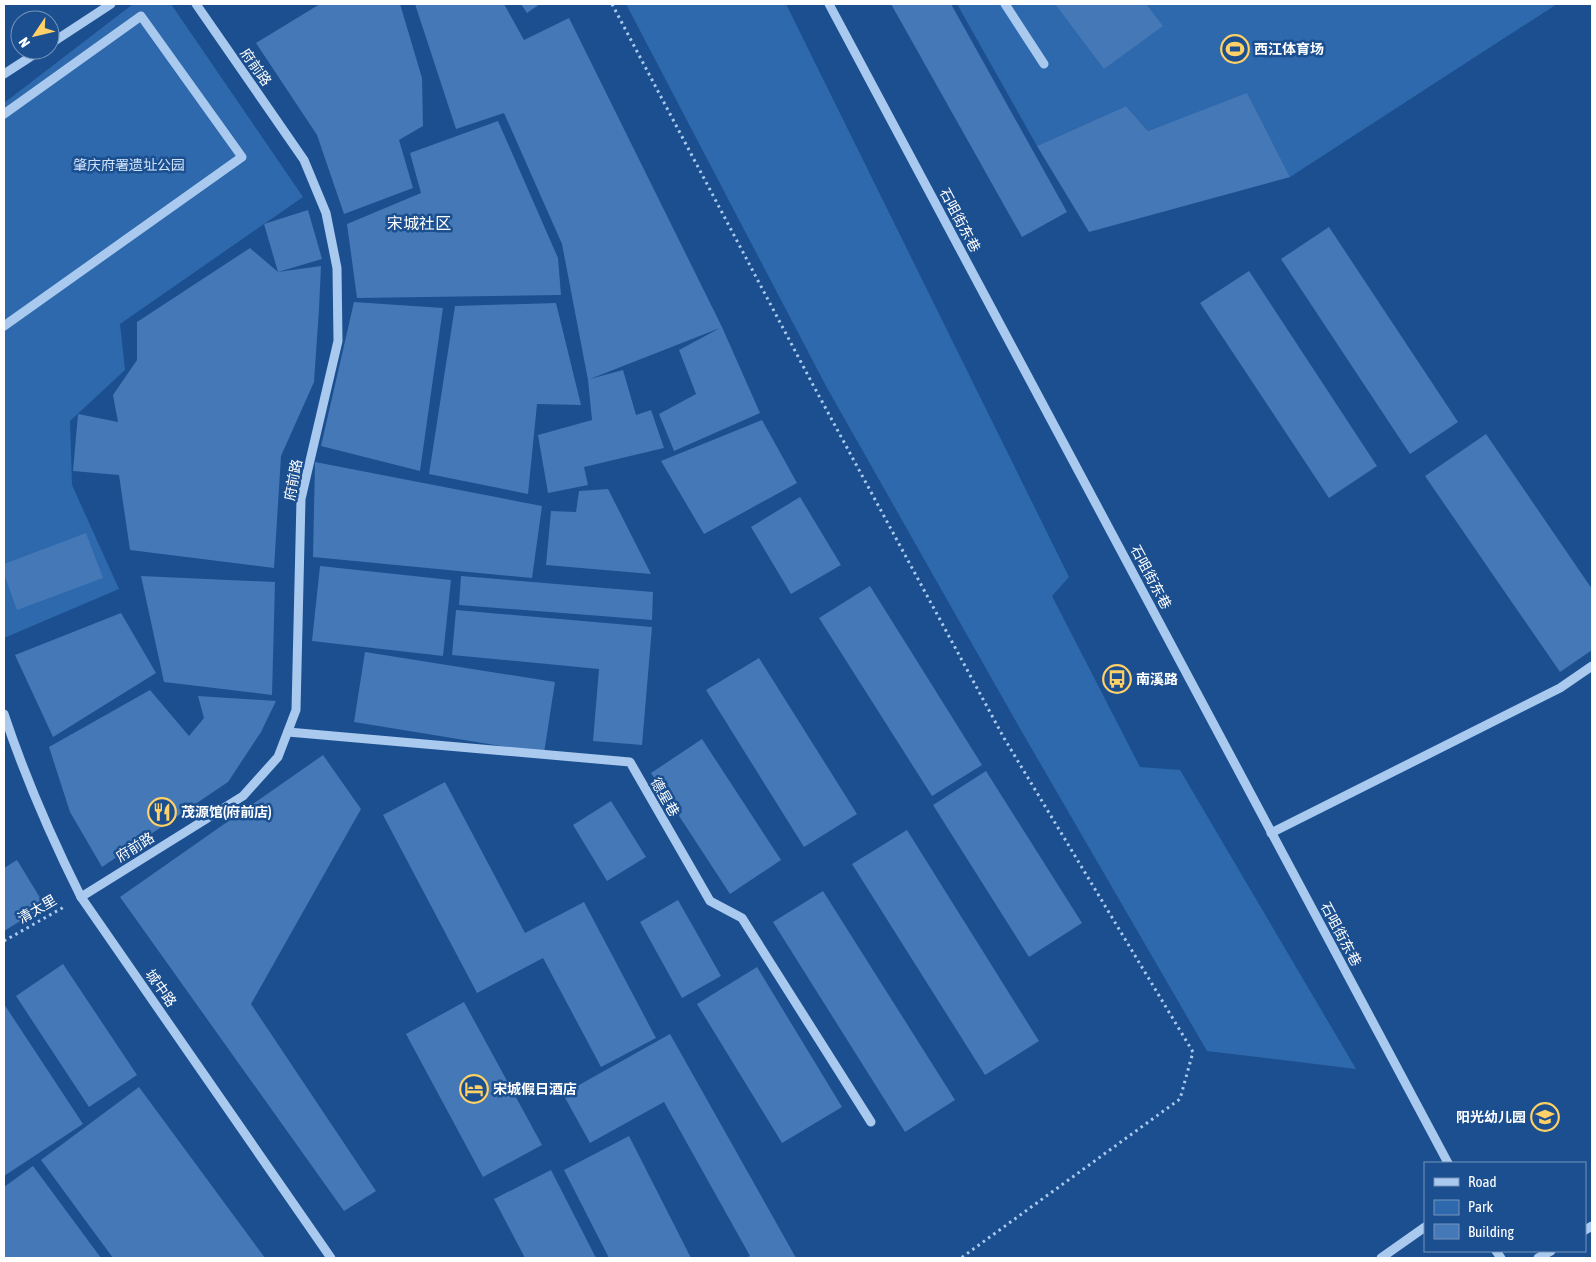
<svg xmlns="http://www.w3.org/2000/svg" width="1596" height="1262" viewBox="0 0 1596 1262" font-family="'Asap Condensed','Noto Sans SC',sans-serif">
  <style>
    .green { fill: #2e69ad }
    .building { fill: #4478b7 }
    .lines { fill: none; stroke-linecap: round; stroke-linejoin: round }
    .path { stroke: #a9c9ee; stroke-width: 3; stroke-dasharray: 2.5 4; stroke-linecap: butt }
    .minor { stroke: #a9c9ee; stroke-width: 9 }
    .labels { text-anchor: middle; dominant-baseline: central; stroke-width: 5; stroke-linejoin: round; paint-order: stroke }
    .poi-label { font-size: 14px; font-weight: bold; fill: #fff; stroke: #1b4f8f; text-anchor: start }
    .street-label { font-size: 14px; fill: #fff; stroke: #1b4f8f }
    .park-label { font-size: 14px; fill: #cfe3fa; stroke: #1b4f8f }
    .quarter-label { font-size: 16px; fill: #fff; stroke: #1b4f8f }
  </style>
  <rect width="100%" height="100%" fill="#1b4f8f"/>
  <g class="green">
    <path d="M133 4H171L303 197 120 324 125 370 70 421 72 485 119 589 4 638V103Z"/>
    <path d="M626 4H786L1069 577 1052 596 1140 767 1180 770 1356 1069 1207 1051 1022 732 826 386Z"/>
    <path d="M957 4H1557L1290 177 1247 94 1148 131 1126 106 1037 146Z"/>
  </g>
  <g class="building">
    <path d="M320 4H400L422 78 423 126 399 140 413 188 344 214 317 135 256 43Z"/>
    <path d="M415 4H504L524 40 569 18 722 327 760 413 674 451 659 414 696 394 679 350 720 328 590 379 623 370 636 415 651 410 664 448 584 467 588 485 548 493 538 435 592 420 588 380 562 244 504 113 456 129Z"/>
    <path d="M521 4H540L527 13Z"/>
    <path d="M891 4H951L1067 212 1022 237Z"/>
    <path d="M1055 4H1146L1163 26 1104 69Z"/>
    <path d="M1247 93 1290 177 1089 232 1037 146 1126 106 1148 131Z"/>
    <path d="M498 121 558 258 561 295 357 298 347 224 421 193 410 153Z"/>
    <path d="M308 210 322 259 278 272 321 266 319 309 314 382 281 456 274 568 130 550 119 475 73 471 78 414 118 422 113 395 137 360V322L250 248 278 272 264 224Z"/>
    <path d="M1329 227 1458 422 1410 454 1281 259Z"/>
    <path d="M1249 271 1377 466 1329 498 1200 303Z"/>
    <path d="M354 302 443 308 420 471 321 446Z"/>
    <path d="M556 303 581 405 537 404 528 494 429 474 455 306Z"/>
    <path d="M762 420 797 483 704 534 661 461Z"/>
    <path d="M1486 434 1592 589V650L1560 672 1425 476Z"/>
    <path d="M315 462 542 506 532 578 313 557Z"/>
    <path d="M608 489 651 574 546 565 551 511 576 512 579 491Z"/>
    <path d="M800 497 841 565 791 594 751 527Z"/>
    <path d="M86 533 103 578 17 610 4 574V564Z"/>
    <path d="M320 566 451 580 443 656 312 641Z"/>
    <path d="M141 576 275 582 272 695 164 682Z"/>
    <path d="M461 576 653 592 652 620 459 605Z"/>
    <path d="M870 586 982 765 932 796 819 618Z"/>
    <path d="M456 610 652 627 642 745 593 741 599 669 452 655Z"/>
    <path d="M121 613 156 673 53 737 15 655Z"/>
    <path d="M365 652 555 682 544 753 354 722Z"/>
    <path d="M759 658 857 814 804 847 706 690Z"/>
    <path d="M150 690 189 736 204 718 198 696 276 701 261 732 228 782 102 867 70 812 49 747Z"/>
    <path d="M702 739 781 860 730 894 651 773Z"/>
    <path d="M323 755 361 809 251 1004 376 1191 344 1211 120 897Z"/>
    <path d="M986 771 1082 923 1029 957 933 805Z"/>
    <path d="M445 782 525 933 584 902 656 1038 601 1067 543 958 477 993 383 815Z"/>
    <path d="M611 801 646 857 607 881 573 825Z"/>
    <path d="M907 830 1039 1041 985 1075 852 864Z"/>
    <path d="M17 860 45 906 4 931V868Z"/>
    <path d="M823 891 955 1100 905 1132 773 922Z"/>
    <path d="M678 900 721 976 682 998 640 922Z"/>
    <path d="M63 964 137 1075 89 1107 16 996Z"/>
    <path d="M757 967 842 1107 782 1143 697 1004Z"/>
    <path d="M464 1002 542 1145 483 1177 406 1034Z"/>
    <path d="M4 1004 83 1124 4 1176Z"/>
    <path d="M670 1034 796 1258H746L750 1256 664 1102 590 1143 563 1094Z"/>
    <path d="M139 1087 265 1258H113L41 1160Z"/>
    <path d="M629 1136 691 1258H609L564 1170Z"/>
    <path d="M33 1166 101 1258H4V1187Z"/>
    <path d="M551 1170 596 1258H525L494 1199Z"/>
  </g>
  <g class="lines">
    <g class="path">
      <path d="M612 4 812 383 1004 738 1193 1052 1180 1099 961 1258"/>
      <path d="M4 941 64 907"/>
    </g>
    <g class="minor">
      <path d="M829 4 1448 1163"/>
      <path d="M1005 4 1044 64"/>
      <path d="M50 44 111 4"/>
      <path d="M4 74 41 50"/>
      <path d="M4 114 141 16 242 157 4 326"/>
      <path d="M4 714C25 777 51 837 81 897L331 1258"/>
      <path d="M288 732 630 762 710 901 742 918 871 1122"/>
      <path d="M1271 833 1560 688 1592 666"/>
      <path d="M81 897 243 796 278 757 296 710 301 499 338 341 337 268 326 213 304 160 196 4"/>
      <path d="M1585 1230 1592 1226"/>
      <path d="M1496 1251 1501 1258"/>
      <path d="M1381 1258 1425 1227"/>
      <path d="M1538 1258 1551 1251"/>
    </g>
  </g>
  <defs>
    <symbol id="stadium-ring" viewBox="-11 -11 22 22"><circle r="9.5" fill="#1b4f8f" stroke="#ffd166" stroke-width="1.5"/><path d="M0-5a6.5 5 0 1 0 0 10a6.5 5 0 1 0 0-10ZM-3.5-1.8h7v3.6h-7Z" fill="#ffd166"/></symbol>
    <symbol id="bus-ring" viewBox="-11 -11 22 22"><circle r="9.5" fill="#1b4f8f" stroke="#ffd166" stroke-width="1.5"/><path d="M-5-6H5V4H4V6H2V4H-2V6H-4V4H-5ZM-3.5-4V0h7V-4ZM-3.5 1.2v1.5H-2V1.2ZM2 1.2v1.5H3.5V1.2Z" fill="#ffd166"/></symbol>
    <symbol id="restaurant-ring" viewBox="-11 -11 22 22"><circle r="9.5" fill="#1b4f8f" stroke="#ffd166" stroke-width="1.5"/><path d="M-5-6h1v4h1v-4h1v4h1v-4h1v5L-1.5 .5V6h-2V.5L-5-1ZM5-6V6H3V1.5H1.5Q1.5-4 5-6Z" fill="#ffd166"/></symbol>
    <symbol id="hotel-ring" viewBox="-11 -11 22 22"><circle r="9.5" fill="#1b4f8f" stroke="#ffd166" stroke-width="1.5"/><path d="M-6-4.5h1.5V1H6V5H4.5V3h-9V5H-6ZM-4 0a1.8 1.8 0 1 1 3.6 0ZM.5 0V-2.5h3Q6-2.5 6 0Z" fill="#ffd166"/></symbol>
    <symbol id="school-ring" viewBox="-11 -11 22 22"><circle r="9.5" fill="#1b4f8f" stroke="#ffd166" stroke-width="1.5"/><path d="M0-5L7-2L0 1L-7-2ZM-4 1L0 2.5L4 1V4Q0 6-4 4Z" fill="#ffd166"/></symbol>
  </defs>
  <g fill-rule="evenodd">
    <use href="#stadium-ring" x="1219" y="33" width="32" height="32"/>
    <use href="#bus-ring" x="1101" y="663" width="32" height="32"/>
    <use href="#restaurant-ring" x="146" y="796" width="32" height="32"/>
    <use href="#hotel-ring" x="458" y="1073" width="32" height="32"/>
    <use href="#school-ring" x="1529" y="1101" width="32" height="32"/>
  </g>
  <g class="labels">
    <g class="poi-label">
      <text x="1254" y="49">西江体育场</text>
      <text x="1136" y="679">南溪路</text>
      <text x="181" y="812">茂源馆(府前店)</text>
      <text x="493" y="1089">宋城假日酒店</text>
      <text x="1526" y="1117" text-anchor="end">阳光幼儿园</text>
    </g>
    <g class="street-label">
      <text transform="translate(256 67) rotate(55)">府前路</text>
      <text transform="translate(960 220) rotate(62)">石咀街东巷</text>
      <text transform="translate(293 480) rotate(-79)">府前路</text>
      <text transform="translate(1151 577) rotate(62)">石咀街东巷</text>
      <text transform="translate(665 797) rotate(60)">德星巷</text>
      <text transform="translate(135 847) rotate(-32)">府前路</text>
      <text transform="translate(37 909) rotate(-30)">清太里</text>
      <text transform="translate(1341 934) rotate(62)">石咀街东巷</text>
      <text transform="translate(161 988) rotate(55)">城中路</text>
    </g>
    <g class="park-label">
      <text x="129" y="165">肇庆府署遗址公园</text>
    </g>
    <g class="quarter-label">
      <text x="419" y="223">宋城社区</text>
    </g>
  </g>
  <rect width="1596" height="1262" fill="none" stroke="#ffffff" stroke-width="10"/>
  <rect x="1424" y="1162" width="162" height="90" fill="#1b4f8f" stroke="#7695bc"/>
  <rect x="1434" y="1178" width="25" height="8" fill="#a9c9ee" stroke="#7695bc"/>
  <text x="1468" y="1187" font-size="15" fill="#ffffff">Road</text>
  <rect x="1434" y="1200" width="25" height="15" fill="#2e69ad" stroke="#7695bc"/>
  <text x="1468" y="1212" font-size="15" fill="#ffffff">Park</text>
  <rect x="1434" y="1224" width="25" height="15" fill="#4478b7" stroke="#7695bc"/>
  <text x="1468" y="1237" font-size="15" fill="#ffffff">Building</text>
  <g transform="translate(35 35) rotate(235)"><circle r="24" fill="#1b4f8f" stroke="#7695bc"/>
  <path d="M0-4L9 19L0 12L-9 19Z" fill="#ffd166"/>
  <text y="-8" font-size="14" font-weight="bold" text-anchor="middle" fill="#ffffff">N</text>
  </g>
</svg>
